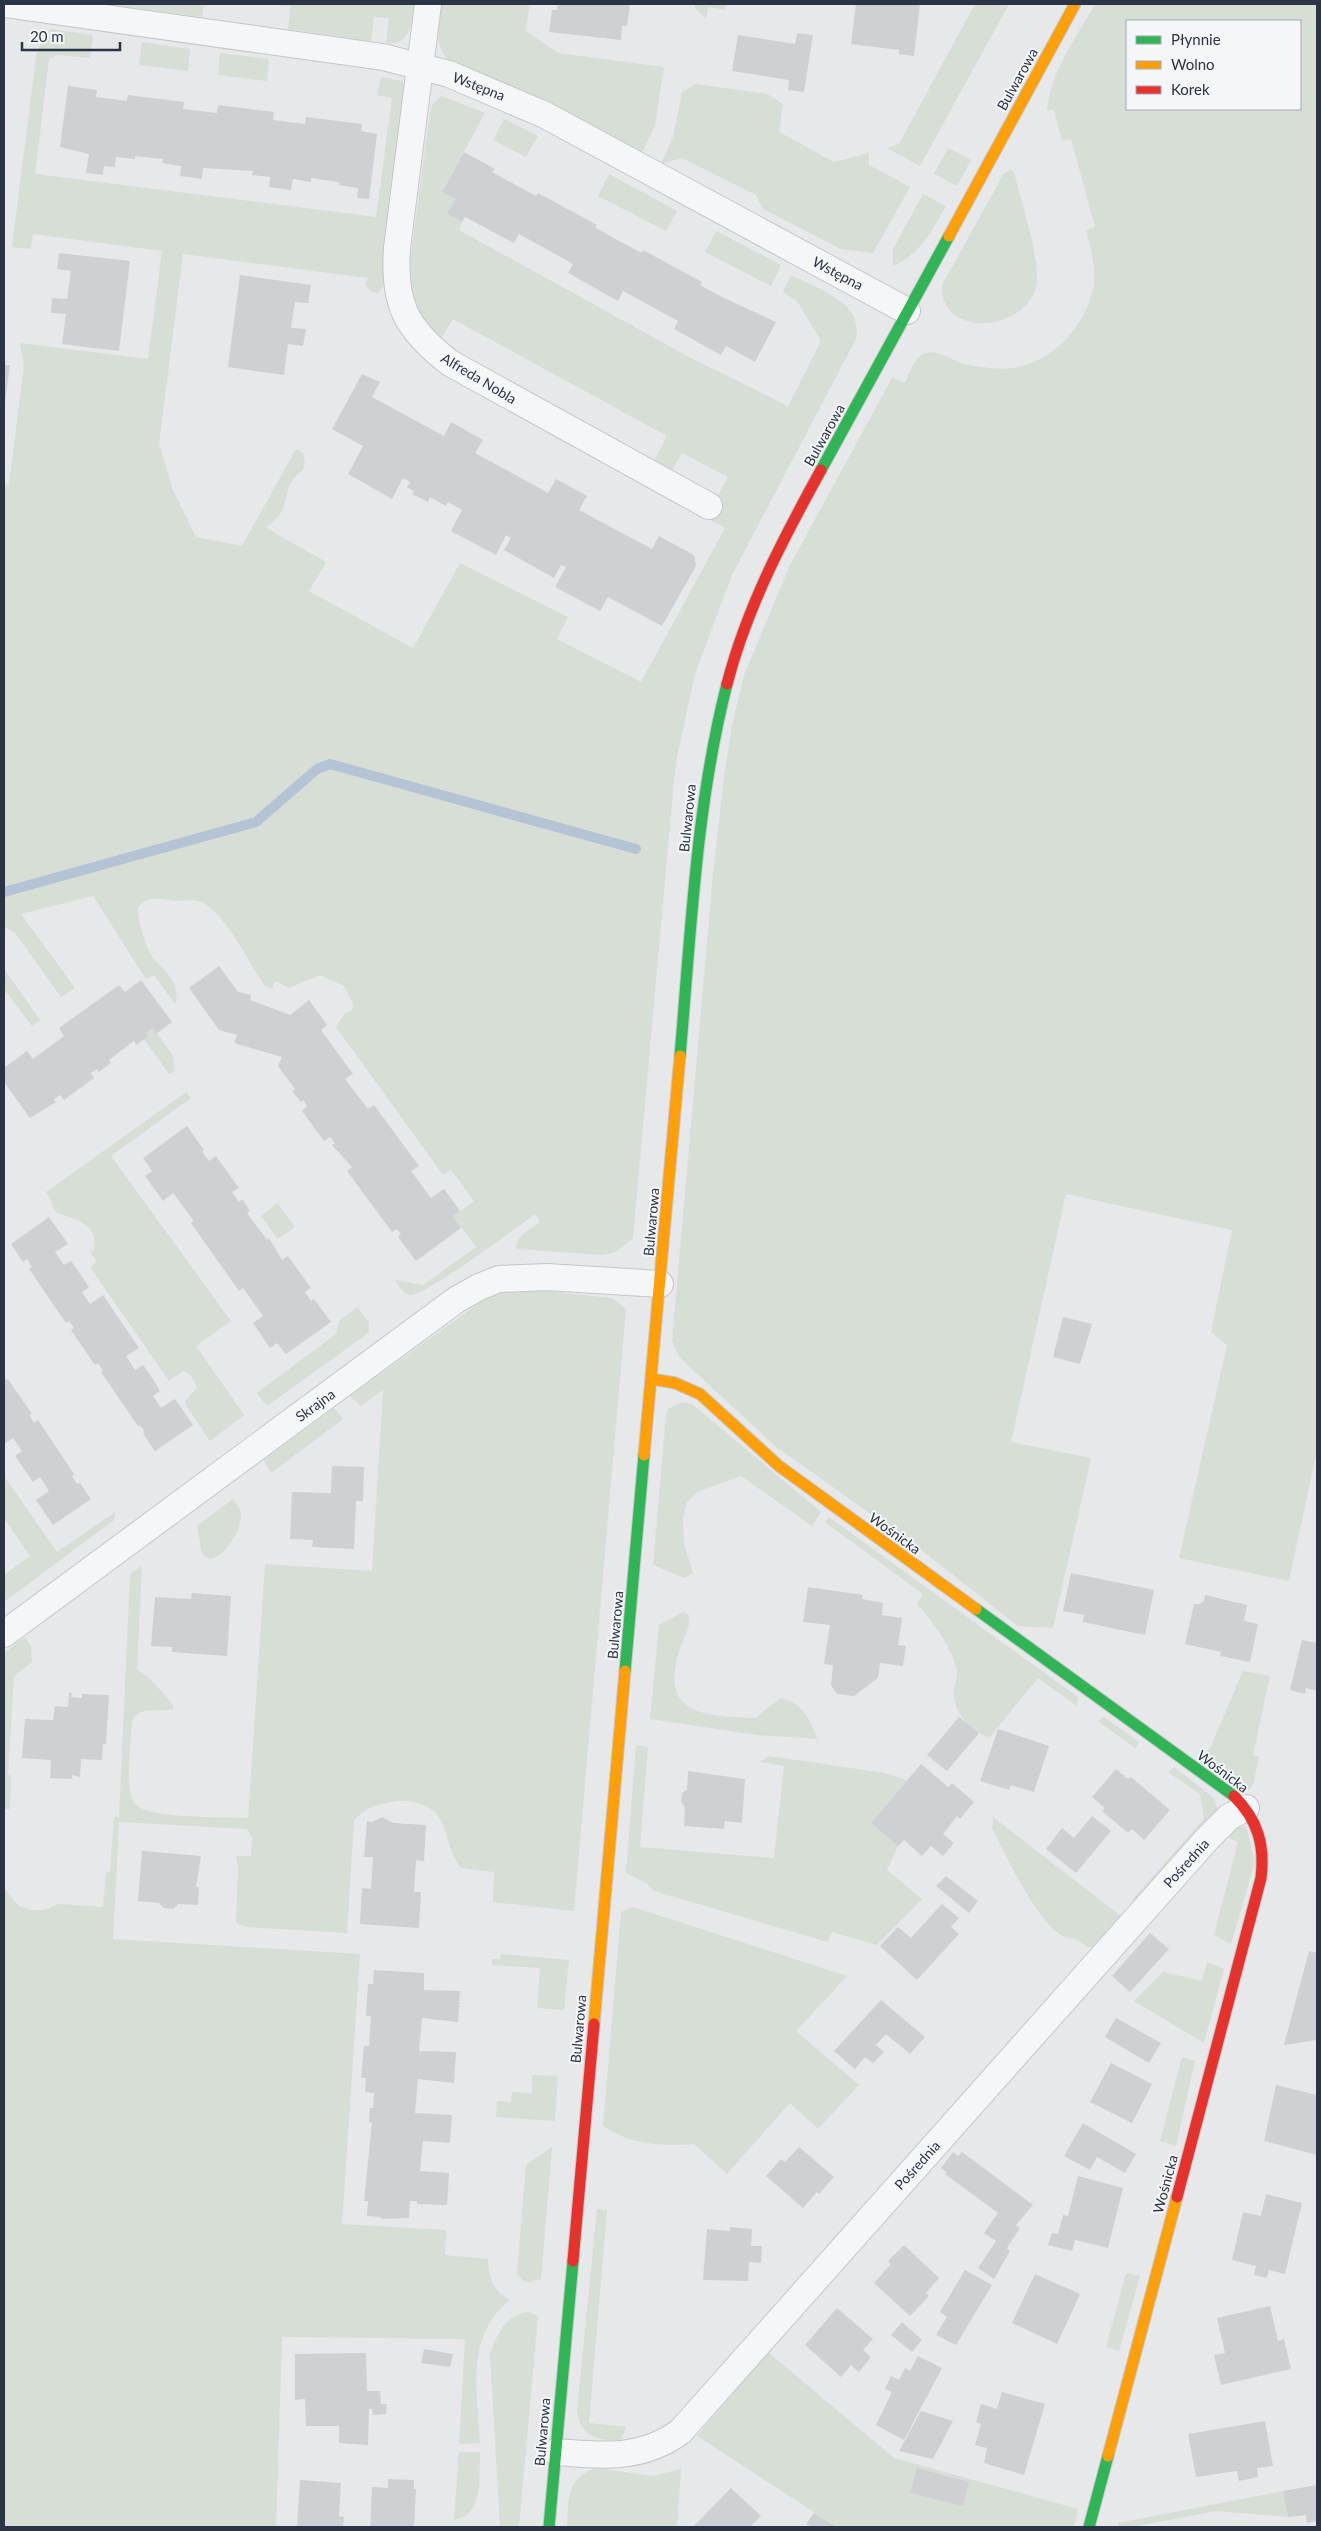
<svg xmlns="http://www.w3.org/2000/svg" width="1321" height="2531" viewBox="0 0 1321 2531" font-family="Lato,sans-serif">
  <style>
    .green { fill: #d6ded6; fill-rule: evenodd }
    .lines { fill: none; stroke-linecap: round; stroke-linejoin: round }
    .stream { stroke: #b4c4d5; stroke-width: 10 }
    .building { fill: #ced0d3 }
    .street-casing { stroke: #c4c6c8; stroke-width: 28 }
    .fast-casing { stroke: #c4c6c8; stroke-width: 13 }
    .slow-casing { stroke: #c4c6c8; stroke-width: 13 }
    .jam-casing { stroke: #c4c6c8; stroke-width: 13 }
    .street { stroke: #f5f6f7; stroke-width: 26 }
    .fast { stroke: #30b455; stroke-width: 11 }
    .slow { stroke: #ff9f0a; stroke-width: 11 }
    .jam { stroke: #e5322d; stroke-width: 11 }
    .labels { text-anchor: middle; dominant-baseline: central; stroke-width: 4; stroke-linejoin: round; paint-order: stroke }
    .street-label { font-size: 14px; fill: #2b3445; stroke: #f4f6f9 }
  </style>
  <rect width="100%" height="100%" fill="#e6e8ea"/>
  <g class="green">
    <path d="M106 4H204L202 17Z"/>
    <path d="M273 4H415C412 22 411 46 386 43L389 18 374 17 371 41 288 29 291 6Z"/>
    <path d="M440 4H530L526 31 558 53 664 67 655 125 642 153 543 100 448 61C434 43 438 25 440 4Z"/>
    <path d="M695 4H726L725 10 708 7 706 19 695 8Z"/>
    <path d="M975 4H1009L920 166 887 148 899 144Z"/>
    <path d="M1095 4H1317V1450L1289 1581 1179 1558 1227 1345 1211 1332 1232 1230 1066 1194 1011 1442 1091 1458 1053 1628 1018 1626 916 1546 775 1446 680 1358 672 1341 713 874 724 776 732 725 744 675 790 565 892 378 905 383C909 374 915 355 926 353 939 350 950 359 961 363 970 366 982 367 991 368 1039 374 1080 337 1092 293 1098 272 1091 250 1086 230L1095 227 1071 139 1062 141 1054 110H1047C1050 72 1077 37 1095 4ZM1127 21H1300V109H1127Z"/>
    <path d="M50 29 93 35 90 58 57 55 49 59 35 174 376 217 392 98 377 95 381 77 403 81 405 93 385 284 378 293 371 292 365 284 368 278 183 254 159 444 173 490 196 537 242 546 296 449 303 453 305 461 303 470C282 484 291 500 278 517 275 521 269 524 266 528L326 562 309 591 413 648 460 563 568 617 557 639 641 682 725 528 706 518 728 477 682 453 672 471 654 461 667 436 453 319 440 340 413 305 409 274 410 261 430 113 432 105 441 96 485 113 442 192 455 199 447 214 462 222 459 230 689 357 788 406 821 341 797 301 783 292 791 275C817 289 864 302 856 339L732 575 695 674 677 757 673 791 633 1238 616 1252 603 1255 516 1249C517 1235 529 1230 540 1222L535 1214C519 1226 424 1297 410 1295 403 1294 399 1285 395 1280L423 1285 476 1247 453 1216 474 1201 451 1170 443 1175 336 1027 345 1013 352 1010 354 1006 344 986 320 975 289 988 275 981 272 989 264 985C250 964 224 911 201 902 192 898 180 902 170 900 157 899 149 896 138 907 137 918 146 950 153 958 166 972 181 983 175 1004L154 975 146 979 93 896 21 914 75 988 61 997 16 934 4 926V484L9 485 24 365 20 343 148 359 162 251 33 234 31 249 12 247 36 57 41 41Z"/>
    <path d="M142 42 190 49 188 71 139 65Z"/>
    <path d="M220 53 269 59 267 81 218 75Z"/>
    <path d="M696 84 767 94 783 104 779 132 834 162 869 153V165L910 187 873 253 841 249 763 209 756 195 682 158 661 164 673 137 682 92Z"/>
    <path d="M504 119 538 136 526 157 493 140Z"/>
    <path d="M948 148 971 160 957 186 934 174Z"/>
    <path d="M1011 170 1014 172C1020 198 1042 263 1036 287 1024 333 939 338 942 285L1004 173Z"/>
    <path d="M609 174 677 211 666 231 598 196Z"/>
    <path d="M923 194 946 206C931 231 921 254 893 266V249Z"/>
    <path d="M716 231 781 265 771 286 705 252Z"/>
    <path d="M4 969 40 1020 32 1026 4 989Z"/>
    <path d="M153 1028 173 1056 175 1071 169 1074 144 1039 146 1033Z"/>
    <path d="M186 1092 191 1098 111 1156 231 1321 196 1346 244 1415 210 1441 186 1405 185 1401 197 1388C194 1380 191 1373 183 1371L169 1381 90 1267 97 1262 90 1252 94 1250C98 1227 83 1222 64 1215 62 1214 59 1214 57 1213 53 1211 52 1198 46 1192Z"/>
    <path d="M277 1203 295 1227 278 1239 261 1216Z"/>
    <path d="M536 1290 612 1298 626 1309 574 1911 493 1902 494 1872 461 1868C443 1846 451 1814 421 1804 411 1800 402 1800 391 1802 375 1805 364 1808 354 1821L347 1933 247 1927 240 1925 236 1922 238 1867 236 1856H251L252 1838 247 1829 119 1822 113 1939 360 1954 342 2224 446 2230 445 2255 488 2259C489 2278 492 2290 510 2300 465 2335 477 2392 480 2443L459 2444 465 2339 282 2337 276 2527H4V1888L19 1906 31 1910H45L58 1904 103 1907 106 1873 110 1871 114 1817H119L130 1574 142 1566 137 1669C152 1679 162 1692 173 1705V1709C158 1713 139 1705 132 1721 131 1741 124 1789 135 1804 146 1819 228 1817 248 1818L265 1564 372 1571 383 1390 361 1406 350 1396 486 1298 504 1291Z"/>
    <path d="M357 1307 369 1322V1330L364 1336 267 1406 257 1393 336 1334 339 1321Z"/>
    <path d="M682 1402 692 1404 821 1512 812 1526 741 1476 697 1492 687 1502 683 1519 684 1544 693 1573 684 1578 653 1565 666 1415 668 1409Z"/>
    <path d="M334 1408 343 1419 271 1473 264 1460Z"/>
    <path d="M4 1476 57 1552 115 1512 114 1520 4 1602V1575L30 1556 4 1518Z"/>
    <path d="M233 1499C236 1504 240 1508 241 1513 242 1528 227 1554 213 1558 209 1560 205 1556 202 1554L197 1526Z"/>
    <path d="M829 1517 1078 1697 1077 1706 1038 1678 989 1738C971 1729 953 1715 954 1692 954 1685 958 1677 957 1670 951 1646 933 1622 917 1604L923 1594 825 1522Z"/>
    <path d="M683 1612 689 1615C691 1629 683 1638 679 1651 659 1716 706 1716 755 1718L781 1698C802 1703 811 1719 817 1739L757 1735 650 1719 659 1625Z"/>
    <path d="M25 1637 31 1646 32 1662 14 1676 8 1774H11L10 1809H5L4 1835V1653Z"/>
    <path d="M1243 1671 1270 1676 1253 1755 1259 1757 1253 1785 1248 1791 1204 1758 1211 1746Z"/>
    <path d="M1104 1717 1139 1742 1135 1748 1098 1721Z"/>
    <path d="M636 1745 648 1747 640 1847 774 1858 784 1766 760 1762 769 1756 885 1773 907 1780 871 1823 898 1846 887 1870 922 1899 877 1945 832 1932 828 1942 654 1891 646 1883 626 1873Z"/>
    <path d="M1174 1767 1214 1798 1218 1811 1138 1903 1132 1900 1204 1819 1200 1794 1168 1772Z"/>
    <path d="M993 1817 1122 1917 1094 1947H1088L1074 1938C1045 1943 1005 1852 992 1828Z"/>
    <path d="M1246 1826 1255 1862 1231 1944 1214 1935 1238 1842 1229 1838 1235 1828Z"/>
    <path d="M633 1907 847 1976 796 2031 859 2085 818 2129 790 2103 727 2174 694 2144C663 2147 628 2144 603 2126L621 1912Z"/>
    <path d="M501 1954 569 1960 564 2010 537 2008 540 1968 492 1965V1959H500Z"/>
    <path d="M1207 1962 1224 1969 1204 2043 1134 2001 1163 1972 1202 1981Z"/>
    <path d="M1182 2057 1195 2061 1176 2146 1160 2141Z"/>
    <path d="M532 2075 558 2076 555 2121 496 2117 497 2101 511 2102 512 2092 532 2093Z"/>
    <path d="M552 2147 541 2279 530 2282 523 2281 517 2274 526 2165Z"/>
    <path d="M597 2209 607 2210 589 2423 626 2427 621 2440C598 2440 582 2439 577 2411Z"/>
    <path d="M1126 2273 1140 2276 1119 2351 1106 2347Z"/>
    <path d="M529 2312 538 2316 519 2527H500L490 2355C496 2335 506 2314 529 2312Z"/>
    <path d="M768 2352 894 2458 1078 2509 1074 2527H837L697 2436Z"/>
    <path d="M459 2452H480C479 2475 484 2516 454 2520Z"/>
    <path d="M597 2468 652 2476 681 2469 677 2527H567C569 2500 566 2477 597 2468Z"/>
    <path d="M1283 2491 1288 2517 1217 2511 1131 2527H1119L1118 2523Z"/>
  </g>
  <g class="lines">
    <path class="stream" d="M4 892 256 822 317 769 330 764 636 849"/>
  </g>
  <g class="building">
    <path d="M558 4H630L627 26H622L621 40 549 32 552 10H557Z"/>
    <path d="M856 4H920L914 56 899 54V50L851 44Z"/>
    <path d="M797 33 813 35 804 92 788 90 789 80 732 71 738 35 795 44Z"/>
    <path d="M68 86 97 90 96 97 112 99 127 101 128 95 184 102 183 109 217 113 218 105 274 112 273 120 305 124 306 117 362 124 361 131 377 134 369 199 357 198 358 188 339 185V182L311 178V182L293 179 291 190 269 187 270 177 252 175 253 171 203 168 202 179 180 176 181 166 162 163 163 159 135 156V159L116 157 115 167 104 166 103 175 86 173 89 154 60 147Z"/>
    <path d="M464 152 495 169 492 172 536 196 538 193 597 225 595 227 619 241 642 253 643 250 702 282 700 285 722 297 776 322 755 362 726 346 721 355 674 329 678 321 623 291 618 301 568 273 573 264 519 234 514 243 465 217 462 222 447 214 455 199 442 192Z"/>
    <path d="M59 253 130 261 119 351 62 344 66 314 51 313 52 298 67 299 71 271 57 269Z"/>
    <path d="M240 275 311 285 308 303 295 302 291 328 306 329 303 346 288 344 284 375 228 367Z"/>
    <path d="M4 365H10L5 402H4Z"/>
    <path d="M362 374 380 382 372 397 444 436 451 422 483 440 475 453 510 472 548 493 556 479 587 496 579 510 652 549 659 536 694 555 696 566 662 626 608 597 600 611 555 587 566 567 561 565 554 578 504 550 511 538 506 535 496 555 451 531 462 510 448 502 446 506 430 497 428 502 412 494 414 491 407 487 410 482 403 478 392 499 348 474 363 446 332 429Z"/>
    <path d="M219 966 238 992 251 995 250 1000 290 1015 309 1000 327 1025 321 1030 353 1074 345 1079 368 1109 374 1105 419 1166 411 1171 431 1198 444 1189 460 1211 453 1216 461 1228 416 1261 398 1237 401 1234 397 1229 392 1232 347 1171 352 1167 332 1145 335 1143 330 1137 324 1141 302 1111 307 1106 303 1100 301 1102 292 1091 295 1089 278 1066 282 1057 234 1043 237 1035 219 1030 189 988Z"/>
    <path d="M141 980 172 1022 156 1034 153 1028 146 1033 148 1036 136 1045 134 1041 109 1060 111 1063 99 1072 97 1069 91 1073 94 1078 64 1100 60 1095 54 1099 56 1102 30 1118 4 1082V1068L27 1051 33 1059 64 1036 59 1028 119 985 125 992Z"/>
    <path d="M187 1126 204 1150 202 1152 209 1161 216 1156 239 1188 232 1192 239 1202 242 1199 250 1211 247 1213 267 1240 269 1238 282 1260 288 1256 311 1288 305 1292 311 1301 314 1299 331 1322 286 1354 277 1343 270 1348 253 1323 263 1316 243 1288 239 1291 191 1223 194 1221 173 1193 163 1201 145 1176 152 1171 143 1158Z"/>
    <path d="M49 1217 68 1244 55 1252 64 1265 71 1261 89 1287 82 1292 90 1304 103 1295 139 1348 126 1356 135 1370 143 1365 152 1378 160 1391 153 1396 161 1408 175 1399 193 1425 155 1451 143 1433 145 1432 140 1425 138 1426 101 1372 103 1371 98 1363 95 1365 71 1330 74 1328 69 1321 66 1323 29 1269 32 1267 27 1259 23 1262 11 1244Z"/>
    <path d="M1063 1317 1092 1324 1080 1364 1053 1357Z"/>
    <path d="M4 1377 6 1380 8 1379 32 1414 29 1415 34 1423 38 1420 74 1474 72 1476 77 1484 80 1483 91 1499 53 1525 36 1500 49 1491 40 1477 33 1482 15 1456 22 1451 13 1438 4 1444Z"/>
    <path d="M332 1466 364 1467 363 1501H356L354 1549 312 1547 313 1540 290 1539 292 1492 331 1493Z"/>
    <path d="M1071 1573 1154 1590 1145 1635 1083 1622 1084 1615 1063 1611Z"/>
    <path d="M808 1587 863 1595 862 1599 883 1603 882 1615 902 1618 898 1645 906 1646 903 1666 880 1663 878 1678 854 1696 837 1694 831 1685 833 1665 824 1664 830 1625 803 1622Z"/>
    <path d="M192 1593 231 1596 227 1656 172 1652V1647L151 1646 155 1597 191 1599Z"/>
    <path d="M1205 1595 1247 1605 1244 1621 1258 1624 1250 1662 1220 1656 1221 1652 1185 1644 1194 1604H1200L1204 1601Z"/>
    <path d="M1302 1640 1317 1643V1691L1306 1688 1305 1694 1290 1690Z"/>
    <path d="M69 1693H72L71 1697 82 1698V1694L109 1695 106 1744H103L102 1760 81 1759 80 1777 72 1775V1779L50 1778 51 1760 22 1758 25 1719 53 1720 55 1706 68 1707Z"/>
    <path d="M959 1717 979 1733 947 1771 927 1755Z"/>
    <path d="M998 1729 1049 1746 1034 1792 1011 1785 1009 1790 980 1781Z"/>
    <path d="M921 1764 948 1787 952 1783 974 1802 960 1819 957 1816 943 1834 954 1843 943 1856 931 1846 922 1856 904 1840 898 1846 871 1823Z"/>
    <path d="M1116 1769 1128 1779 1131 1777 1170 1810 1144 1840 1132 1829 1128 1833 1102 1811 1105 1808 1092 1797Z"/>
    <path d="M688 1771 745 1779 742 1823 725 1821 724 1829 684 1826 685 1807 681 1802 682 1793 687 1790Z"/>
    <path d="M1092 1816 1111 1831 1076 1873 1046 1849 1062 1828 1074 1838Z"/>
    <path d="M382 1817 393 1823 426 1825 424 1861 416 1860 414 1892H421L419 1928 360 1924 362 1888 371 1889 373 1857H364L367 1821 372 1822Z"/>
    <path d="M142 1851 201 1856 196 1887H199L198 1905 178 1904 173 1909 164 1908 159 1903 138 1901Z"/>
    <path d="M946 1876 978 1901 969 1913 936 1886Z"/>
    <path d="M942 1904 959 1918 951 1927 959 1934 917 1980 880 1946 898 1927 911 1938Z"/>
    <path d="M1150 1933 1169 1949 1130 1992 1112 1976Z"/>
    <path d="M1309 1951 1317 1953V2040L1284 2045Z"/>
    <path d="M374 1970 424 1973V1990L460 1991 459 2006 463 2007H459L458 2022 422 2018 419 2051 456 2052 454 2083 418 2079 415 2113 452 2115 450 2143 423 2141 420 2171 449 2173 447 2205 417 2204V2201H410L409 2218 381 2219V2217L367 2216 368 2201H364L372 2123 369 2122 370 2108H373L374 2093 365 2092 366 2078H361L364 2046H369L371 2016H366L368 1984H373Z"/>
    <path d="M881 2000 925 2037 910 2054 886 2034 876 2045 884 2052 873 2063 865 2057 855 2069 834 2051Z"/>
    <path d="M1116 2018 1161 2043 1149 2063 1105 2037Z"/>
    <path d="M1111 2063 1152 2084 1132 2123 1090 2102Z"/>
    <path d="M1276 2085 1317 2095V2155L1264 2141Z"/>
    <path d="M1083 2123 1136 2154 1125 2173 1097 2157 1090 2170 1064 2156Z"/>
    <path d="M799 2147 834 2177 819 2194 817 2192 803 2208 766 2176 781 2159 785 2162Z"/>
    <path d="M953 2152 958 2156 962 2152 1033 2205 1016 2225 1020 2228 1007 2248 1010 2251 994 2279 978 2268 996 2241 984 2233 998 2213 945 2174 947 2173 941 2168Z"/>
    <path d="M1078 2176 1123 2188 1108 2248 1075 2240 1072 2251 1048 2245 1052 2233 1058 2234 1063 2215 1068 2216Z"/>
    <path d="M1266 2194 1302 2203 1285 2274 1269 2270 1267 2278 1254 2275 1256 2266 1232 2260 1243 2212 1261 2216Z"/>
    <path d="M730 2227 752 2229 751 2246H762L761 2263 749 2262 748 2281 703 2280 707 2229 730 2231Z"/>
    <path d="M904 2245 939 2278 926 2293 929 2296 910 2316 874 2283 891 2264 888 2261Z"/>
    <path d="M965 2270 992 2285 956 2345 936 2335 947 2317 940 2312Z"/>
    <path d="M1035 2274 1080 2294 1057 2344 1012 2323Z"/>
    <path d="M1270 2306 1278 2341 1284 2339 1291 2369 1221 2385 1214 2355 1225 2353 1217 2318Z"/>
    <path d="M837 2308 873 2339 863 2350 871 2357 859 2372 851 2365 841 2377 805 2345Z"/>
    <path d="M902 2322 922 2340 912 2352 891 2335Z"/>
    <path d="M424 2349 453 2354 450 2367 421 2363Z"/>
    <path d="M366 2353 367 2391H380L381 2404H387L386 2414 373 2415 372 2409H369L368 2445 339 2443V2426H306L305 2399 295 2400V2354Z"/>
    <path d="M918 2356 942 2368 904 2440 876 2425 892 2392 885 2389 891 2376 899 2380 905 2368 910 2371Z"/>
    <path d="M1002 2392 1045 2404 1024 2475 984 2463 987 2448 975 2445 981 2424 976 2422 981 2404 997 2409Z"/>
    <path d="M921 2411 953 2421 933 2459 899 2451Z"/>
    <path d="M1265 2421 1273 2466 1257 2468 1258 2477 1239 2481 1237 2471 1196 2477 1188 2434Z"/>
    <path d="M917 2468 969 2482 963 2506 910 2493Z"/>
    <path d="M388 2479 414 2480V2489H416L414 2527H370L372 2487 388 2488Z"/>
    <path d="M300 2480 341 2483 339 2516 344 2517 343 2527H297Z"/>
    <path d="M1317 2485V2521L1307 2523 1306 2515 1288 2517 1283 2491Z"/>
    <path d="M731 2488 761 2516 750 2527H693Z"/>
    <path d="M814 2513 837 2527H811L806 2524Z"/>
  </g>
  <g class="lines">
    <defs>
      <g id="street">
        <path d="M4 4 383 57 449 74 545 115 907 311"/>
        <path d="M428 4 397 248C393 304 406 329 450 363L709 506"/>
        <path d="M4 1634 456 1300 479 1287 499 1279 547 1277 660 1284"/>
        <path d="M556 2452C603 2455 639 2461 680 2432L1208 1838 1229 1817 1246 1808"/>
      </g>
      <g id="fast">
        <path d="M821 470 949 236"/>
        <path d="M680 1056C691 931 696 805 727 684"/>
        <path d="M976 1609 1234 1796"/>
        <path d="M625 1671 644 1455"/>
        <path d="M549 2527 573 2261"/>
        <path d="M1089 2527 1108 2456"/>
      </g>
      <g id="slow">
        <path d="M949 236 1075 4"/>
        <path d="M652 1379 675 1383 700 1394 779 1466 976 1609"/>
        <path d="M644 1455 680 1056"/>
        <path d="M594 2024 625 1671"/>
        <path d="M1108 2456 1177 2197"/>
      </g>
      <g id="jam">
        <path d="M727 684C747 607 783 539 821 470"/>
        <path d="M1177 2197 1261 1878C1265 1845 1258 1820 1234 1796"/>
        <path d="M573 2261 594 2024"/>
      </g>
    </defs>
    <use href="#street" class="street-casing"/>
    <use href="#fast" class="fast-casing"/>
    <use href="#slow" class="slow-casing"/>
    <use href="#jam" class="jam-casing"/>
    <use href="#street" class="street"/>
    <use href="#fast" class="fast"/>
    <use href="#slow" class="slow"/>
    <use href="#jam" class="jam"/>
  </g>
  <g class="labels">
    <g class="street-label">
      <text transform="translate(1017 79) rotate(-61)">Bulwarowa</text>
      <text transform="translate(479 86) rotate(21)">Wstępna</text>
      <text transform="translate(838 273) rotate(28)">Wstępna</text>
      <text transform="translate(479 378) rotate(31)">Alfreda Nobla</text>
      <text transform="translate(824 435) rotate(-61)">Bulwarowa</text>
      <text transform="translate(687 818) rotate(-84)">Bulwarowa</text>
      <text transform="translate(651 1222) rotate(-85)">Bulwarowa</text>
      <text transform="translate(315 1405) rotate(-36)">Skrajna</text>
      <text transform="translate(895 1533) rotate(36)">Wośnicka</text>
      <text transform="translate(615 1625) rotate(-85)">Bulwarowa</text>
      <text transform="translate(1223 1771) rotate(37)">Wośnicka</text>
      <text transform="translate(1186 1863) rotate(-48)">Pośrednia</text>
      <text transform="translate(578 2029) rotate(-85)">Bulwarowa</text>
      <text transform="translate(917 2165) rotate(-48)">Pośrednia</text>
      <text transform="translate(1165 2184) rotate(-75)">Wośnicka</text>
      <text transform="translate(542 2432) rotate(-85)">Bulwarowa</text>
    </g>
  </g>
  <rect width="1321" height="2531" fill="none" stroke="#2b3445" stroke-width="10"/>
  <rect x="1126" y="20" width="175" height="90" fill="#f4f6f9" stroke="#a4a8b1"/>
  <rect x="1136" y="36" width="25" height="8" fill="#30b455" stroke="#a4a8b1"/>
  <text x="1171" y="45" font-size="15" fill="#2b3445">Płynnie</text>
  <rect x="1136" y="61" width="25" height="8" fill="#ff9f0a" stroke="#a4a8b1"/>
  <text x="1171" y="70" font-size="15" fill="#2b3445">Wolno</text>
  <rect x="1136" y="86" width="25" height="8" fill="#e5322d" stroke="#a4a8b1"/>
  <text x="1171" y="95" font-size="15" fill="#2b3445">Korek</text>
  <path d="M22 42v8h98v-8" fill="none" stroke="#2b3445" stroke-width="2.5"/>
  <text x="30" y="42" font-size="15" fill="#2b3445" stroke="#f4f6f9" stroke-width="4" paint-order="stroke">20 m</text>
</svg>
